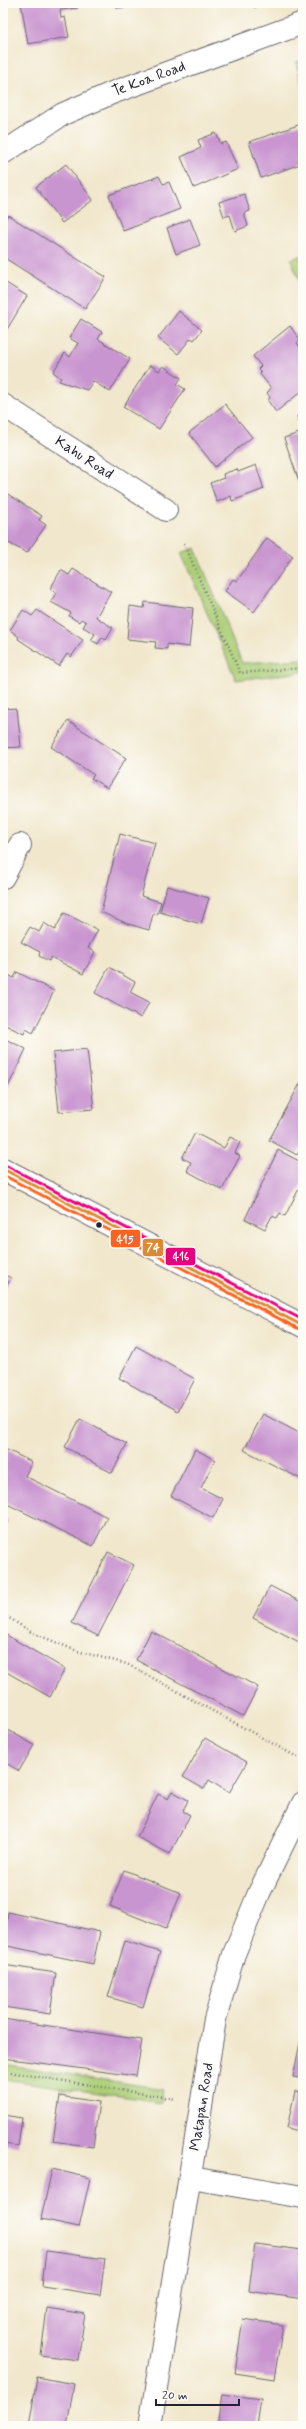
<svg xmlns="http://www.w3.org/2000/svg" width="306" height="2429" viewBox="0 0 306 2429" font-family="Mynerve,sans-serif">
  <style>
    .green { fill: #acce77; stroke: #677859 }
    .building { fill: #c995d0 }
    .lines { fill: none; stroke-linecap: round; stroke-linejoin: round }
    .street-casing { stroke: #6a676e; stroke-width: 24 }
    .secondary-casing { stroke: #6a676e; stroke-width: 24 }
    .path { stroke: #6a676e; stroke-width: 2.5; stroke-dasharray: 1 3; stroke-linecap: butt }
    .street { stroke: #fff; stroke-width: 22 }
    .secondary { stroke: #fff; stroke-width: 22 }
    .bus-1-casing { stroke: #fdfcf7; stroke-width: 6 }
    .bus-2-casing { stroke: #fdfcf7; stroke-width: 6 }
    .bus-3-casing { stroke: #fdfcf7; stroke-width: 6 }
    .bus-1 { stroke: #d88b34; stroke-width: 3 }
    .bus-2 { stroke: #f26522; stroke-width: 3 }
    .bus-3 { stroke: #e5007d; stroke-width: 3 }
    .bus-dot { fill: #22223b; stroke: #fdfcf7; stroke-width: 1.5 }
    .labels { text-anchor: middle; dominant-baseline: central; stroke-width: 3.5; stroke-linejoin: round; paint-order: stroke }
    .street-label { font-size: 15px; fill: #22223b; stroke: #fdfcf7 }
    .line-badge { stroke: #fdfcf7; stroke-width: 1.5 }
    .badge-label { font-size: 11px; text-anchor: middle; font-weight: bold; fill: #fff }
  </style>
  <rect width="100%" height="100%" fill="#fdfcf7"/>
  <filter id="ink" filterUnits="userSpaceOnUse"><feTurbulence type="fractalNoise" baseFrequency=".025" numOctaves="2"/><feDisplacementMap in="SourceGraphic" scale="8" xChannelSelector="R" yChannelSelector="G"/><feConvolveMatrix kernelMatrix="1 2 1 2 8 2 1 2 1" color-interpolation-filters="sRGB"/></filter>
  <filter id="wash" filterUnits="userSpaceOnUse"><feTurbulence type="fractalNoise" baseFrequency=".012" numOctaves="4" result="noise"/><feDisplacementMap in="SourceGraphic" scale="16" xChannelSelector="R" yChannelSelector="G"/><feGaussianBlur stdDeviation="0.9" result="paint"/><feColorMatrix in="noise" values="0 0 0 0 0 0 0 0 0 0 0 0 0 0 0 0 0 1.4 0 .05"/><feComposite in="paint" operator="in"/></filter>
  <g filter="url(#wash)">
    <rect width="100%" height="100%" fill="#f1e7cc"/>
    <g class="green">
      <path d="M303 60V88L296 62Z"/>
      <path d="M303 255V291L291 259Z"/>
      <path d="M195 548 242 663 303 659V672L236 680 181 553Z"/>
      <path d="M3 2064 163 2089 161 2102 3 2079Z"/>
    </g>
    <g id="blocks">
      <g class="building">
        <path d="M21 3H77L78 8 60 10 61 18 65 17 69 37 28 44Z"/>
        <path d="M117 3H139V5L117 8Z"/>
        <path d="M301 124 303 131V163L261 178 249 142Z"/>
        <path d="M216 133 221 144 226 142 238 169 194 188 181 157 201 148 198 140Z"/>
        <path d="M66 164 93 200 62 223 36 187Z"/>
        <path d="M159 176 163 184 169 182 180 209 123 231 109 195Z"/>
        <path d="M244 194 250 211 244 213 248 226 235 231 230 215 224 217 219 202Z"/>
        <path d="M8 215 106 277 85 309 3 257V223Z"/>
        <path d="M190 219 200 245 176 254 167 228Z"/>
        <path d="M3 281 27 296 3 336Z"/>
        <path d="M179 311 202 330 194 340 191 338 178 354 158 338Z"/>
        <path d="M81 319 102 332 98 339 130 359 110 392 93 381 87 390 59 381 61 378 53 372 65 353 70 357 78 343 69 338Z"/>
        <path d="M290 326 300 340 297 343 303 351V390L276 412 268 401 270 397 267 393 271 388 260 374 261 372 258 369 261 366 253 356Z"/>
        <path d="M150 365 159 371 163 366 181 378 177 384 185 389 159 429 123 407Z"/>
        <path d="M225 404 252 437 215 467 189 433Z"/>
        <path d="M303 414V493L284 438 302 432 297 416Z"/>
        <path d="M256 465 264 489 232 501 231 496 217 502 210 483 224 478 223 474 237 469 238 472Z"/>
        <path d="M3 491 42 516 39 520 46 525 27 553 3 540Z"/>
        <path d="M267 538 293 556 254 612 225 591 233 579 237 581Z"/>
        <path d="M73 569 111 592 96 617 113 628 106 640 102 637 98 644 91 640 95 634 83 627 86 622 81 619 79 622 69 616 71 613 51 602 56 593 50 589 61 570 69 575Z"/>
        <path d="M145 602 193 608 189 647 167 644V649L155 648 156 642 127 639 130 606 144 608Z"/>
        <path d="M23 610 32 616 37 610 83 640 71 657 67 654 59 666 18 639 19 637 10 630Z"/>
        <path d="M17 708 21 747 3 748V709Z"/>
        <path d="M68 721 126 758 107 788 91 778 94 775 51 747Z"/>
        <path d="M120 834 155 843 141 896 161 902 157 915 153 914 149 930 128 924 101 912Z"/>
        <path d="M167 886 209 898 201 924 160 912Z"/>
        <path d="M64 913 98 930 88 948 95 952 83 974 51 957 49 961 39 956 40 952 21 942 30 927 39 932 44 923 55 930Z"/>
        <path d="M109 967 135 982 130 992 149 1002 141 1018 95 993Z"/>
        <path d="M3 972 14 978 17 972 54 991 33 1033 26 1029 24 1034 3 1024Z"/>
        <path d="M3 1038 26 1049 8 1087 3 1084Z"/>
        <path d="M87 1049 94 1109 59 1112 53 1053Z"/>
        <path d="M301 1082 303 1083V1145L297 1155 269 1140Z"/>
        <path d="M195 1133 224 1148 230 1137 240 1142 235 1153 240 1156 222 1190 187 1171 191 1162 182 1158Z"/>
        <path d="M278 1150 303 1163V1181L285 1216 280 1213 277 1218 272 1216 265 1229 245 1219Z"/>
        <path d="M3 1274 11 1278 3 1293Z"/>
        <path d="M136 1346 195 1379 178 1411 119 1378Z"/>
        <path d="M263 1414 303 1435V1480L244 1450Z"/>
        <path d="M80 1419 127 1444 112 1473 65 1447Z"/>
        <path d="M3 1448 32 1462 25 1476 107 1517 93 1546 3 1502Z"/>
        <path d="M195 1449 215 1460 201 1488 223 1499 213 1518 171 1496Z"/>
        <path d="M3 1518 8 1521 3 1530Z"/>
        <path d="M108 1552 134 1565 98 1636 72 1623Z"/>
        <path d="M270 1586 303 1603V1644L253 1618Z"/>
        <path d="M151 1631 258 1687 243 1716 136 1660Z"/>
        <path d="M3 1633 65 1669 50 1697 3 1670Z"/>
        <path d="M3 1727 34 1745 19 1771 3 1761Z"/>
        <path d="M205 1738 247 1762 229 1793 209 1780 204 1789 183 1777Z"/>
        <path d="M172 1791 188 1800 183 1811 190 1815 170 1854 137 1837 158 1794 168 1799Z"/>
        <path d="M124 1870 181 1893 166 1929 110 1906Z"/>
        <path d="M8 1912 100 1932 93 1964 3 1945Z"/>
        <path d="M125 1941 160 1952 143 2007 108 1997Z"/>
        <path d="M3 1965 56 1973 50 2014 3 2007Z"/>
        <path d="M3 2019 142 2040 136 2076 3 2058Z"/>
        <path d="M302 2033H303V2079L293 2077Z"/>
        <path d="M295 2091 303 2093V2132L287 2128Z"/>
        <path d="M60 2096 99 2102 93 2147 53 2141Z"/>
        <path d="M3 2115 22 2118 18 2146 3 2144Z"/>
        <path d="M52 2169 90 2178 79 2227 41 2219Z"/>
        <path d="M255 2244 303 2250V2299L249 2291Z"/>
        <path d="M46 2251 105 2259 100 2295 42 2286Z"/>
        <path d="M47 2308 85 2314 78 2360 41 2355Z"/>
        <path d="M243 2319 283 2325 274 2379 235 2373Z"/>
        <path d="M37 2377 74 2384 67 2426H29Z"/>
        <path d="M222 2394 261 2399 257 2426H217Z"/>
      </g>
    </g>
  </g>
  <g filter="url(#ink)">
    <use href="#blocks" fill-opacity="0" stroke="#6a676e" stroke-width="1"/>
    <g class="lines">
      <defs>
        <g id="street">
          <path d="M3 153 63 114 112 93 303 23"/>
          <path d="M3 405 166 510"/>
          <path d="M3 877 20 845"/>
          <path d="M191 2178 303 2197"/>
          <path d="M150 2426 215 2019 234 1954 259 1893 303 1803"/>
        </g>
        <path id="secondary" d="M3 1169 303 1326"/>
      </defs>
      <use href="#street" class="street-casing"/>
      <use href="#secondary" class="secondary-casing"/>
      <g class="path">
        <path d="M254 3 256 10"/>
        <path d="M184 543 240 673 303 668"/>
        <path d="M3 1614 31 1632 77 1651 127 1664 299 1758"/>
        <path d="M3 2071 176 2099"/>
      </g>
      <use href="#street" class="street"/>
      <use href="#secondary" class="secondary"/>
      <defs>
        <path id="bus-1" d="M3 1169 303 1326"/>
        <path id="bus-2" d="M3 1175 301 1330"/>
        <path id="bus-3" d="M5 1165 303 1320"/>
      </defs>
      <use href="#bus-1" class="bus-1-casing"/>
      <use href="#bus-2" class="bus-2-casing"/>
      <use href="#bus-3" class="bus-3-casing"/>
      <use href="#bus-1" class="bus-1"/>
      <use href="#bus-2" class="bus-2"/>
      <use href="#bus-3" class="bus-3"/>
    </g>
  </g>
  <circle class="bus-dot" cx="99" cy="1225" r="3.5"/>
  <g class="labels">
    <g class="street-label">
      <text transform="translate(149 79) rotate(-20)">Te Koa Road</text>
      <text transform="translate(84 458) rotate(33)">Kahu Road</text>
      <text transform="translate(202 2107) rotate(-81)">Matapan Road</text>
    </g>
  </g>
  <g class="line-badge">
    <rect x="110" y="1229" width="31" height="19" rx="4" fill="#f26522"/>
    <rect x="142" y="1238" width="22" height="19" rx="4" fill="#d88b34"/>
    <rect x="165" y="1247" width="31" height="19" rx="4" fill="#e5007d"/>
  </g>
  <g class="badge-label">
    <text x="125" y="1243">415</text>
    <text x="153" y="1251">74</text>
    <text x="181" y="1260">416</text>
  </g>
  <rect width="306" height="2429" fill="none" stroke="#fdfcf7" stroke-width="16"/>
  <path d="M156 2399v6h83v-6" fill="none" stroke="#22223b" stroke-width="2"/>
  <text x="162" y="2399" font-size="12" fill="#22223b" stroke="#fdfcf7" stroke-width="3" paint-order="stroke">20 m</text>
</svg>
